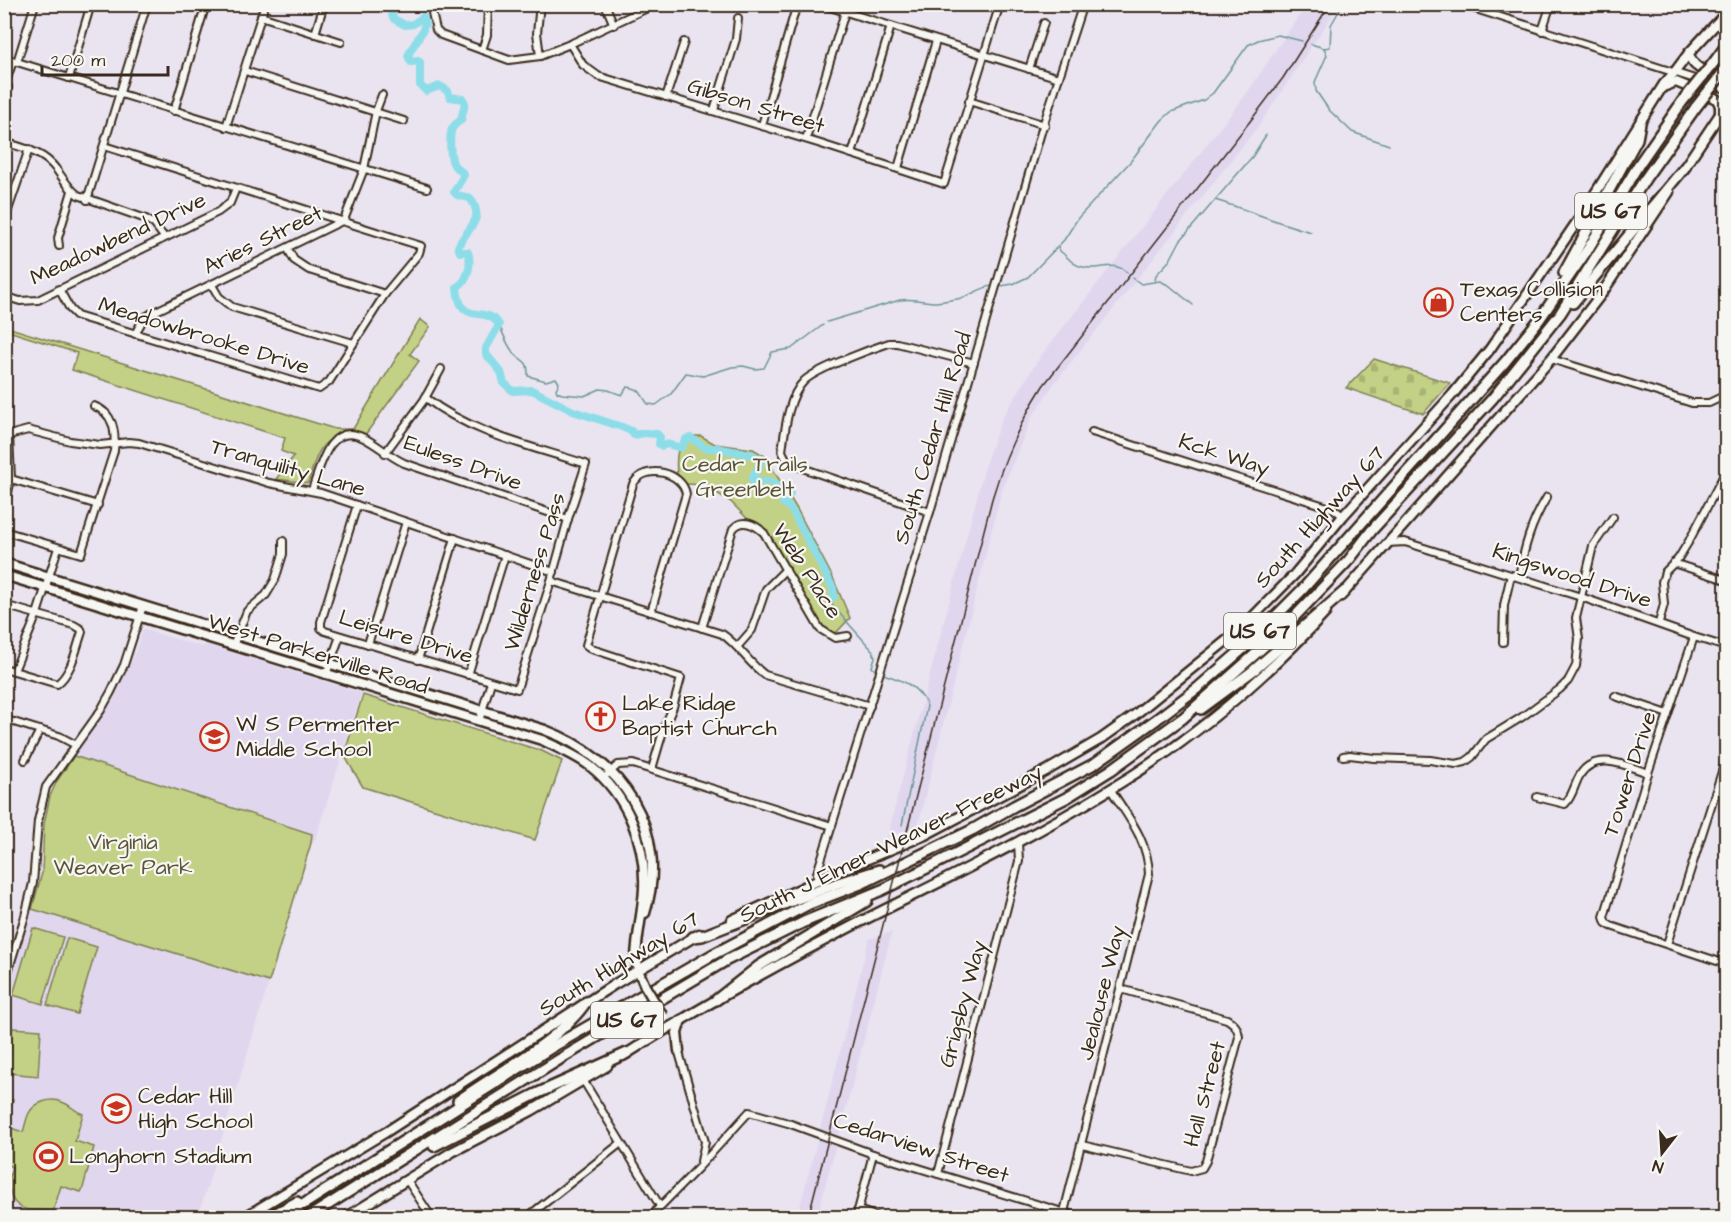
<svg xmlns="http://www.w3.org/2000/svg" width="1731" height="1222" viewBox="0 0 1731 1222" font-family="'Architects Daughter',sans-serif">
  <style>
    .built { fill: #e0d7ee }
    .green { fill: #c3d186; stroke: #7f7e52; stroke-width: 1.5 }
    .cemetery { fill: url(#cemetery-stones); stroke: #7f7e52; stroke-width: 1.5 }
    .lines { fill: none; stroke-linecap: round; stroke-linejoin: round }
    .stream { stroke: #6c9598; stroke-width: 1.5 }
    .river { stroke: #8ddde9; stroke-width: 8 }
    .minor-casing { stroke: #3b2a1e; stroke-width: 10 }
    .major-casing { stroke: #3b2a1e; stroke-width: 13 }
    .highway-casing { stroke: #3b2a1e; stroke-width: 14 }
    .minor { stroke: #f6f6f2; stroke-width: 6 }
    .major { stroke: #f6f6f2; stroke-width: 8 }
    .highway { stroke: #f6f6f2; stroke-width: 9 }
    .rail { stroke: #3b2a1e; stroke-width: 1.5 }
    .major-bridge-casing { stroke: #3b2a1e; stroke-width: 13; stroke-linecap: butt }
    .highway-bridge-casing { stroke: #3b2a1e; stroke-width: 14; stroke-linecap: butt }
    .major-bridge { stroke: #f6f6f2; stroke-width: 8 }
    .highway-bridge { stroke: #f6f6f2; stroke-width: 9 }
    .labels { text-anchor: middle; dominant-baseline: central; stroke-width: 4.5; stroke-linejoin: round; paint-order: stroke }
    .shield { fill: #f6f6f2; stroke: #73675e; stroke-width: 1.5 }
    .shield-label { font-size: 21px; font-weight: bold; fill: #3b2a1e }
    .street-label { font-size: 22px; fill: #3b2a1e; stroke: #f6f6f2 }
    .poi-label { font-size: 22px; fill: #3b2a1e; stroke: #f6f6f2; text-anchor: start }
    .park-label { font-size: 22px; fill: #5d5438; stroke: #f6f6f2 }
  </style>
  <defs>
    <pattern id="cemetery-stones" width="16" height="16" patternUnits="userSpaceOnUse" patternTransform="scale(1.5)"><rect width="16" height="16" fill="#c3d186"/><path d="M2 7V4a2 2 0 0 1 4 0v3zM10 15v-3a2 2 0 0 1 4 0v3z" fill="#a8b473"/></pattern>
  </defs>
  <rect width="100%" height="100%" fill="#e9e4f0"/>
  <filter id="ink" filterUnits="userSpaceOnUse"><feTurbulence type="fractalNoise" baseFrequency=".0167" numOctaves="2"/><feDisplacementMap in="SourceGraphic" scale="12" xChannelSelector="R" yChannelSelector="G"/><feConvolveMatrix kernelMatrix="1 2 1 2 8 2 1 2 1" color-interpolation-filters="sRGB"/></filter>
  <g filter="url(#ink)">
    <g class="built">
      <path d="M1306 5H1339L1260 124 1053 385 1032 417 1002 489 918 825 887 837 987 459 1002 418 1040 357 1245 96Z"/>
      <path d="M143 629 203 647 204 645H207L362 693 314 843 120 779 122 772 74 756 115 697 137 647Z"/>
      <path d="M32 909 269 982 198 1217 5 1218V1001Z"/>
      <path d="M892 932 839 1135 820 1130 869 939Z"/>
      <path d="M818 1138 836 1144 817 1217H797Z"/>
    </g>
    <g class="green">
      <path d="M420 319 430 327 410 354 419 361 365 435C321 432 319 448 308 483L276 479 294 456 281 451 285 438 72 370 77 353 5 330 4 326 335 429H353Z"/>
      <path d="M687 436H701L715 444 753 449 765 456 797 509 833 578 850 618 834 635 829 632 820 623 777 549 731 502 709 488 707 485 687 484 677 476C676 461 675 447 687 436Z"/>
      <path d="M363 695 542 751 562 761 535 840 363 787 344 755Z"/>
      <path d="M74 756 312 834 311 843 269 982 32 909 42 873 44 824 50 796 57 781Z"/>
      <path d="M33 928 63 937 43 1004 13 995Z"/>
      <path d="M67 938 97 947 77 1014 47 1005Z"/>
      <path d="M12 1028 41 1030 38 1076 9 1073Z"/>
      <path d="M5 1097 13 1100 5 1126 23 1132C25 1126 26 1119 29 1113 35 1102 51 1097 62 1102 71 1105 74 1111 83 1114L75 1141 94 1147 83 1188 81 1192 61 1186 53 1212C44 1209 38 1211 29 1210 7 1206 7 1184 12 1167L5 1164Z"/>
    </g>
    <path class="cemetery" d="M1374 359 1450 383 1423 414 1346 388Z"/>
    <g class="lines">
      <g class="stream">
        <path d="M1311 44 1324 48 1330 47 1331 25 1343 4"/>
        <path d="M1324 48 1327 55 1315 82 1316 91 1329 110 1352 132 1389 145"/>
        <path d="M1215 200C1248 210 1278 223 1311 232"/>
        <path d="M1058 246 1060 251C1068 257 1072 265 1083 267 1099 272 1113 259 1128 273"/>
        <path d="M1133 278 1141 284 1160 281 1170 286 1193 305"/>
        <path d="M1155 281 1156 275 1170 260 1180 241 1252 157 1266 135"/>
        <path d="M1001 286 1013 284 1028 277 1064 240 1078 218 1130 162 1162 120 1171 112 1204 100 1213 93 1248 45 1258 40 1278 35 1302 41"/>
        <path d="M827 322 900 300C911 298 921 301 933 302 941 302 949 300 957 299 971 297 979 287 993 286"/>
        <path d="M499 325C503 333 507 345 513 352 523 364 528 357 528 376L546 381 556 378 559 383 556 389 557 392 562 394 584 396 600 389 608 390 622 395 627 387C643 389 639 393 648 404L656 405 671 394 686 373 703 376 732 367 743 366 755 369 764 368 772 352 791 349 823 325"/>
        <path d="M834 597 831 602 832 605 873 651 875 657 872 667 877 672"/>
        <path d="M883 674C902 680 919 686 927 706L902 825"/>
      </g>
      <path class="river" d="M394 4 392 15 394 19 405 25 413 24 423 17C430 28 412 44 408 56L411 62 418 61 420 62V85L426 91 440 86 448 91 450 97 463 99 465 103 461 120C459 122 456 123 454 126 448 131 450 159 454 165 457 170 462 170 464 175L454 192 457 195 470 198C487 221 465 229 458 247L460 252H468C472 264 468 281 457 287 460 329 486 303 499 325L486 348V354L501 372 504 383 513 391 532 390 573 411 622 427 631 431 634 435 644 433 657 434 660 437 659 444 662 446 667 444 681 448 686 439 691 438 706 448H717L753 455 759 458 761 462 752 479 753 482 770 481 779 486 778 493 785 489 789 491 790 494 783 503 790 508 794 514 833 588 834 597"/>
      <defs>
        <g id="minor">
          <path d="M430 4 436 30 441 35 509 60 540 56 570 44 656 4"/>
          <path d="M540 4 537 33 540 56"/>
          <path d="M605 4 614 25"/>
          <path d="M820 4 1059 78"/>
          <path d="M1460 4 1726 89"/>
          <path d="M261 16 341 42"/>
          <path d="M1542 31 1551 4"/>
          <path d="M315 34 324 4"/>
          <path d="M570 44 583 65 598 76 821 144 944 184 999 7 992 4"/>
          <path d="M482 50 487 35 488 4"/>
          <path d="M4 58 427 188"/>
          <path d="M17 62 35 4"/>
          <path d="M1029 69 1044 23"/>
          <path d="M245 71 404 121"/>
          <path d="M69 78 91 4"/>
          <path d="M666 97 684 42"/>
          <path d="M4 100 8 87 6 81 13 61"/>
          <path d="M969 101 1045 125"/>
          <path d="M714 110 736 39 738 18"/>
          <path d="M174 111 206 4"/>
          <path d="M762 125 797 4"/>
          <path d="M226 127 265 4"/>
          <path d="M806 139 845 12"/>
          <path d="M4 142C24 148 43 152 56 169 63 178 68 188 78 195L146 219 154 224 164 237"/>
          <path d="M852 154 891 26"/>
          <path d="M898 168 936 41"/>
          <path d="M87 200 147 4"/>
          <path d="M4 222 29 149"/>
          <path d="M59 246 58 238 72 191"/>
          <path d="M288 249 294 260 309 270 385 294"/>
          <path d="M212 285 219 297 232 307 353 343"/>
          <path d="M59 289 70 309 77 316 319 389 329 382 385 294 419 253 421 246 104 146"/>
          <path d="M4 296 20 301 38 300 218 212 230 203 236 188"/>
          <path d="M135 334 144 318 152 313 344 220 364 169 376 111 382 95"/>
          <path d="M1551 359 1692 403H1709L1726 395"/>
          <path d="M1092 432 1334 509 1343 516"/>
          <path d="M385 453 424 400 441 369"/>
          <path d="M11 479 98 505"/>
          <path d="M312 490C320 468 329 420 364 438 378 445 389 456 404 463L568 519"/>
          <path d="M357 505 321 622V628L325 631 517 689 551 581 568 519 586 464C531 446 472 434 426 398"/>
          <path d="M4 510 11 479 9 435 28 430 70 441 100 445 129 442 139 443 269 483 321 493 554 572"/>
          <path d="M930 512 788 463 782 451C785 430 788 397 804 381 816 369 871 349 889 343H897L974 363"/>
          <path d="M4 531 81 554 114 451C116 432 114 413 94 406"/>
          <path d="M1387 543 1405 542 1581 597 1694 637 1726 647"/>
          <path d="M1673 563 1726 580"/>
          <path d="M1519 577C1524 548 1531 523 1547 497"/>
          <path d="M551 581 722 634C739 645 748 663 765 675L870 706"/>
          <path d="M4 605 74 625 81 629 82 632C76 649 72 673 57 684L4 668"/>
          <path d="M651 612 686 494C683 473 646 462 633 484L586 645 592 649 681 678 673 707 664 728 652 769"/>
          <path d="M1659 623 1664 604 1662 582 1665 572 1678 559 1689 541 1726 471"/>
          <path d="M702 628 733 529C742 518 755 524 764 533L820 629 835 638 848 636"/>
          <path d="M1694 637 1648 773 1604 917 1606 923 1611 926 1726 964"/>
          <path d="M1503 642 1504 605 1511 575"/>
          <path d="M368 644 406 522"/>
          <path d="M233 646 247 611 266 595 275 580 283 554V541"/>
          <path d="M738 646 752 630 766 589 786 569"/>
          <path d="M418 660 455 538"/>
          <path d="M14 671 37 614 58 548"/>
          <path d="M326 675 340 636"/>
          <path d="M468 675 505 555"/>
          <path d="M1615 696 1668 714"/>
          <path d="M4 719 59 736 76 745"/>
          <path d="M479 721 491 682"/>
          <path d="M1343 756 1350 755 1374 758 1430 760 1456 764 1465 762 1472 757 1486 739 1522 717 1560 689 1568 681 1576 666 1579 639 1576 618 1593 546 1613 517"/>
          <path d="M25 760 40 730"/>
          <path d="M608 774 618 765 633 764 832 826"/>
          <path d="M1537 797 1565 804C1573 796 1574 785 1580 775 1595 750 1627 766 1648 773"/>
          <path d="M817 882V873L930 512 1042 129 1083 4"/>
          <path d="M1667 944 1726 759"/>
          <path d="M4 985 25 916 33 883 38 821 46 787 101 710 111 692 124 665 143 606"/>
          <path d="M678 1049 705 1142 701 1161"/>
          <path d="M583 1080 660 1206"/>
          <path d="M1082 1145 1191 1171 1202 1168 1206 1161 1239 1037C1238 1028 1235 1024 1227 1019L1121 989"/>
          <path d="M938 1174 1019 861 1018 842"/>
          <path d="M407 1180 432 1218"/>
          <path d="M858 1210 881 1218"/>
          <path d="M1064 1212 1149 874C1148 840 1128 817 1111 790"/>
          <path d="M526 1218 621 1143"/>
          <path d="M649 1218 699 1167 749 1112 788 1123 873 1154 1082 1218"/>
          <path d="M856 1218 873 1154"/>
        </g>
        <g id="major">
          <path d="M1689 53C1692 71 1711 72 1726 78"/>
          <path d="M1663 87 1676 82 1717 99 1720 106V114"/>
          <path d="M1682 171 1726 105"/>
          <path d="M4 563 545 730C622 759 671 831 645 913"/>
          <path d="M4 575 542 740C558 748 576 755 590 766 627 795 646 843 644 888 643 911 637 934 636 957L638 970 645 986"/>
          <path d="M1341 596 1551 359 1602 293 1669 192"/>
          <path d="M732 920 839 871 925 835 1046 771 1101 739 1132 717 1242 628 1294 575 1343 516 1453 394 1490 349 1581 216 1664 84 1674 73 1689 53 1726 13"/>
          <path d="M679 1051 677 1033 681 1020"/>
          <path d="M623 1056C698 1008 777 965 856 924 941 881 1028 840 1109 790 1189 742 1263 681 1326 612"/>
          <path d="M243 1218 386 1132 615 984 699 934"/>
          <path d="M345 1218 452 1152 531 1111 607 1066"/>
        </g>
        <g id="highway">
          <path d="M1725 14 1726 13"/>
          <path d="M1715 61 1726 46"/>
          <path d="M1564 273 1637 139 1640 123"/>
          <path d="M1573 303 1685 167"/>
          <path d="M1201 709 1254 670 1345 591"/>
          <path d="M693 937 702 936 838 883 879 870"/>
          <path d="M716 1000 759 966 867 901"/>
          <path d="M458 1101C498 1072 559 1042 586 1002"/>
          <path d="M434 1146 536 1094 627 1053"/>
          <path d="M267 1218 297 1202"/>
          <path d="M282 1218 554 1046 712 955 809 904 863 883 972 830 1014 806 1094 764 1157 719 1199 687 1246 646 1302 590 1505 362 1539 320 1588 249 1639 164 1682 102"/>
          <path d="M307 1218 560 1059 727 960 804 922 882 890 929 867 1066 798 1111 770 1183 718 1278 634 1349 560 1372 530 1493 398 1560 314 1645 179 1696 107"/>
        </g>
      </defs>
      <use href="#minor" class="minor-casing"/>
      <use href="#major" class="major-casing"/>
      <use href="#highway" class="highway-casing"/>
      <use href="#minor" class="minor"/>
      <use href="#major" class="major"/>
      <use href="#highway" class="highway"/>
      <path class="rail" d="M808 1218 992 499C1004 458 1020 422 1043 386L1258 111 1283 78 1330 4"/>
      <defs>
        <path id="major-bridge" d="M645 986 663 1016"/>
        <g id="highway-bridge">
          <path d="M1682 102 1715 61"/>
          <path d="M1696 107 1726 69"/>
        </g>
      </defs>
      <use href="#major-bridge" class="major-bridge-casing"/>
      <use href="#highway-bridge" class="highway-bridge-casing"/>
      <use href="#major-bridge" class="major-bridge"/>
      <use href="#highway-bridge" class="highway-bridge"/>
    </g>
  </g>
  <defs>
    <symbol id="shop-ring" viewBox="-11 -11 22 22"><circle r="9.5" fill="#f6f6f2" stroke="#c8321e" stroke-width="1.5"/><path d="M-5-2.5h2.3a2.7 3.5 0 0 1 5.4 0H5L5.5 6h-11ZM-1.5-2.5h3a1.5 2.3 0 0 0-3 0Z" fill="#c8321e"/></symbol>
    <symbol id="church-ring" viewBox="-11 -11 22 22"><circle r="9.5" fill="#f6f6f2" stroke="#c8321e" stroke-width="1.5"/><path d="M-1.2-6h2.4v3.5h3.3v2.4h-3.3V6h-2.4V-.1h-3.3v-2.4h3.3Z" fill="#c8321e"/></symbol>
    <symbol id="school-ring" viewBox="-11 -11 22 22"><circle r="9.5" fill="#f6f6f2" stroke="#c8321e" stroke-width="1.5"/><path d="M0-5L7-2L0 1L-7-2ZM-4 1L0 2.5L4 1V4Q0 6-4 4Z" fill="#c8321e"/></symbol>
    <symbol id="stadium-ring" viewBox="-11 -11 22 22"><circle r="9.5" fill="#f6f6f2" stroke="#c8321e" stroke-width="1.5"/><path d="M0-5a6.5 5 0 1 0 0 10a6.5 5 0 1 0 0-10ZM-3.5-1.8h7v3.6h-7Z" fill="#c8321e"/></symbol>
  </defs>
  <g fill-rule="evenodd">
    <use href="#shop-ring" x="1422" y="286" width="33" height="33"/>
    <use href="#church-ring" x="584" y="700" width="33" height="33"/>
    <use href="#school-ring" x="198" y="720" width="33" height="33"/>
    <use href="#school-ring" x="100" y="1092" width="33" height="33"/>
    <use href="#stadium-ring" x="32" y="1140" width="33" height="33"/>
  </g>
  <g class="labels">
    <g class="shield">
      <rect x="1575" y="193" width="72" height="36" rx="4.5"/>
      <rect x="1224" y="613" width="72" height="36" rx="4.5"/>
      <rect x="591" y="1002" width="72" height="36" rx="4.5"/>
    </g>
    <g class="shield-label">
      <text x="1611" y="211">US 67</text>
      <text x="1260" y="631">US 67</text>
      <text x="627" y="1020">US 67</text>
    </g>
    <g class="street-label">
      <text transform="translate(756 106) rotate(17)">Gibson Street</text>
      <text transform="translate(118 239) rotate(-25)">Meadowbend Drive</text>
      <text transform="translate(263 240) rotate(-26)">Aries Street</text>
      <text transform="translate(204 336) rotate(17)">Meadowbrooke Drive</text>
      <text transform="translate(933 438) rotate(-73)">South Cedar Hill Road</text>
      <text transform="translate(1224 455) rotate(18)">Kck Way</text>
      <text transform="translate(463 463) rotate(20)">Euless Drive</text>
      <text transform="translate(288 468) rotate(16)">Tranquility Lane</text>
      <text transform="translate(1320 517) rotate(-48)">South Highway 67</text>
      <text transform="translate(807 571) rotate(57)">Web Place</text>
      <text transform="translate(535 572) rotate(-73)">Wilderness Pass</text>
      <text transform="translate(1572 576) rotate(18)">Kingswood Drive</text>
      <text transform="translate(406 637) rotate(17)">Leisure Drive</text>
      <text transform="translate(318 654) rotate(17)">West Parkerville Road</text>
      <text transform="translate(1630 774) rotate(-72)">Tower Drive</text>
      <text transform="translate(891 844) rotate(-26)">South J Elmer Weaver Freeway</text>
      <text transform="translate(619 964) rotate(-31)">South Highway 67</text>
      <text transform="translate(1102 993) rotate(-76)">Jealouse Way</text>
      <text transform="translate(963 1004) rotate(-75)">Grigsby Way</text>
      <text transform="translate(1205 1094) rotate(-75)">Hall Street</text>
      <text transform="translate(921 1148) rotate(18)">Cedarview Street</text>
    </g>
    <g class="poi-label">
      <text x="1460" y="289">Texas Collision<tspan x="1460" dy="25">Centers</tspan></text>
      <text x="622" y="703">Lake Ridge<tspan x="622" dy="25">Baptist Church</tspan></text>
      <text x="236" y="724">W S Permenter<tspan x="236" dy="25">Middle School</tspan></text>
      <text x="138" y="1096">Cedar Hill<tspan x="138" dy="25">High School</tspan></text>
      <text x="69" y="1156">Longhorn Stadium</text>
    </g>
    <g class="park-label">
      <text x="745" y="464">Cedar Trails<tspan x="745" dy="25">Greenbelt</tspan></text>
      <text x="123" y="842">Virginia<tspan x="123" dy="25">Weaver Park</tspan></text>
    </g>
  </g>
  <rect width="1731" height="1222" fill="none" stroke="#f6f6f2" stroke-width="24"/>
  <rect x="12" y="12" width="1707" height="1198" fill="none" stroke="#3b2a1e" stroke-width="2" filter="url(#ink)"/>
  <g transform="translate(1662 1153) rotate(197)" stroke="#f6f6f2" stroke-width="4.5" paint-order="stroke">
  <path d="M0-4.5L10 22L0 15L-10 22Z" fill="#3b2a1e"/>
  <text y="-9" font-size="16" font-weight="bold" text-anchor="middle" fill="#3b2a1e">N</text>
  </g>
  <path d="M42 66v9h126v-9" fill="none" stroke="#3b2a1e" stroke-width="3"/>
  <text x="51" y="66" font-size="18" fill="#3b2a1e" stroke="#f6f6f2" stroke-width="4.5" paint-order="stroke">200 m</text>
</svg>
